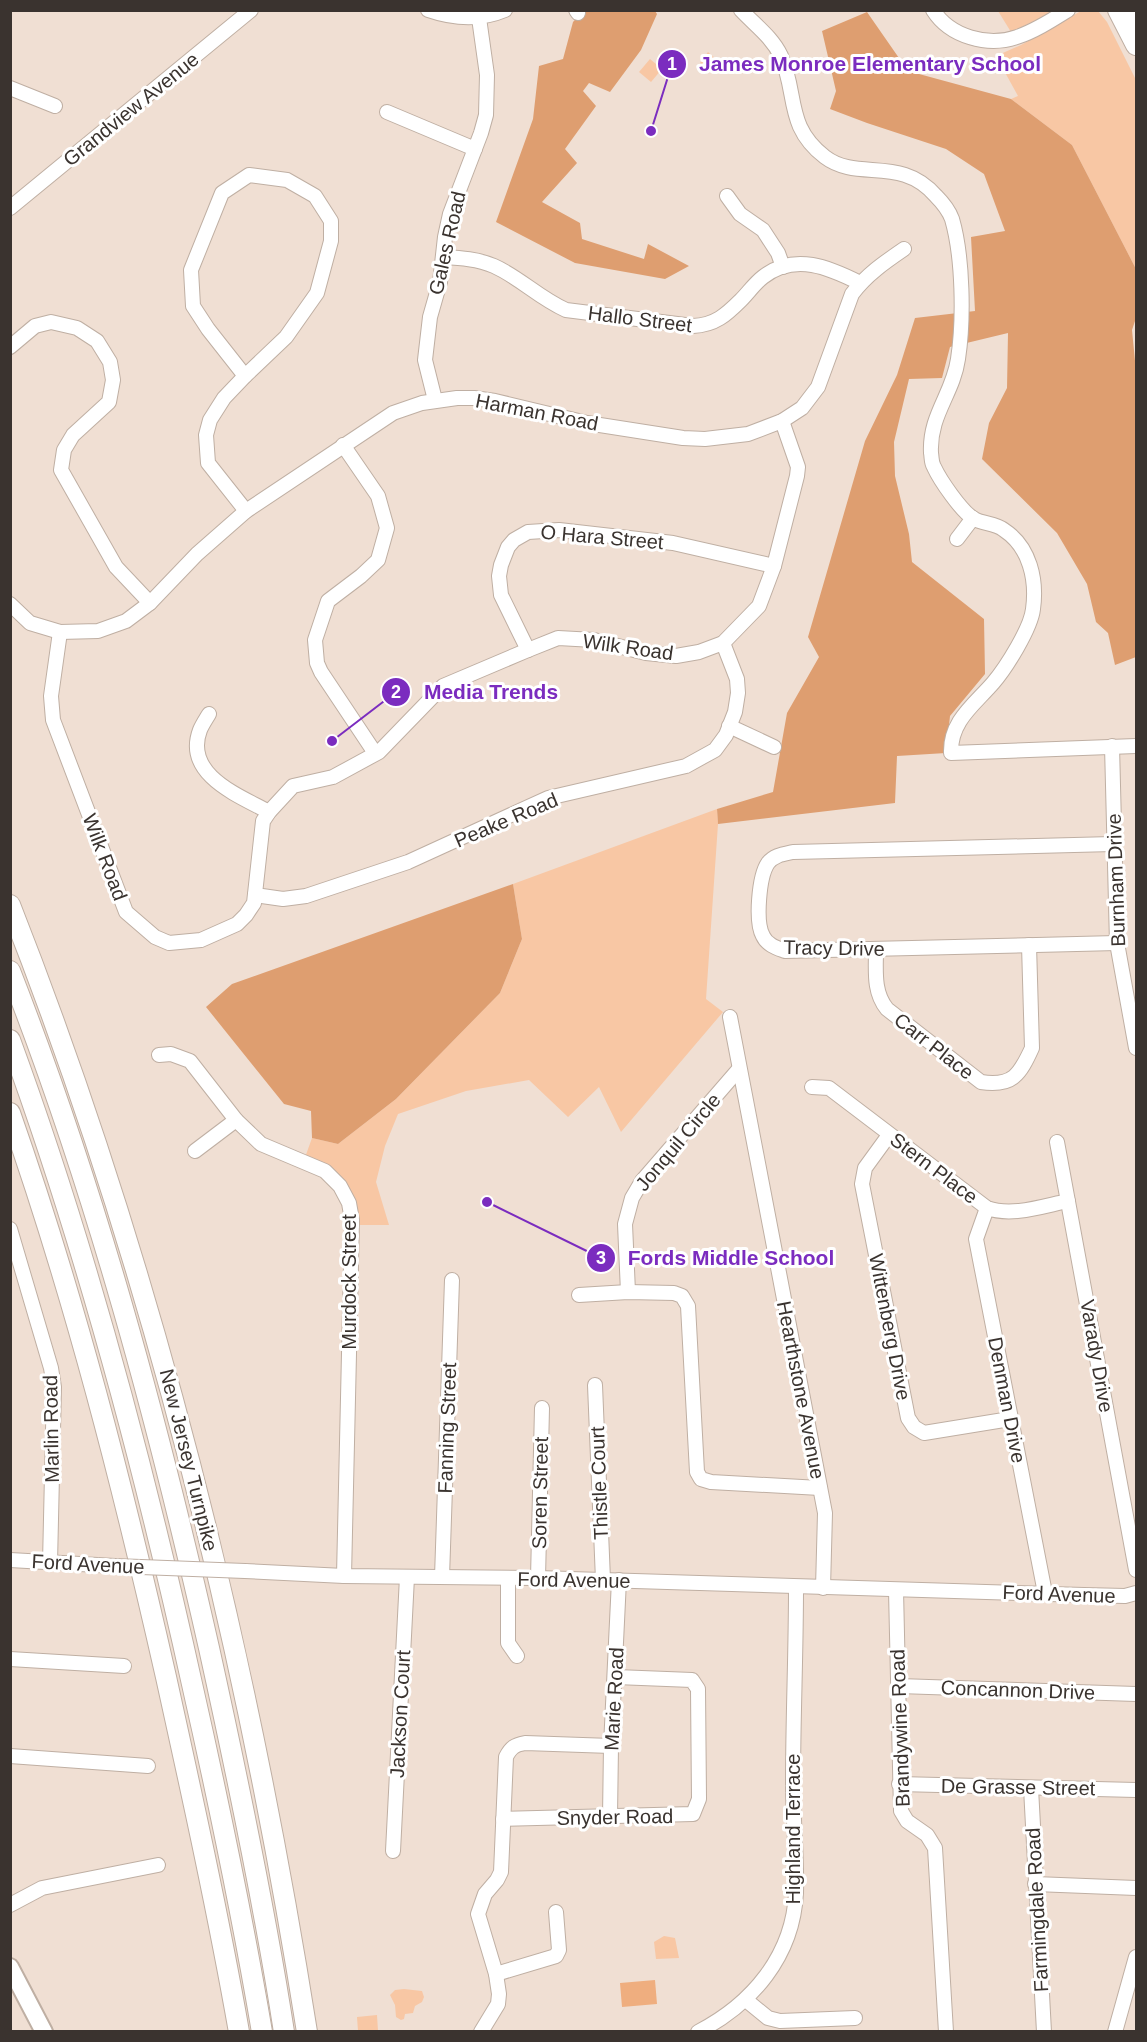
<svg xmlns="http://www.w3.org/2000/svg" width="1147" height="2042" viewBox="0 0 1147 2042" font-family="Arial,sans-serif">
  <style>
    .green { fill: #f8c7a4 }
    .forest { fill: #de9e70 }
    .water { fill: #efae7f }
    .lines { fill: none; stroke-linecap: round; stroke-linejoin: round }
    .minor-casing { stroke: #bfafa3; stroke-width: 16 }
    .major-casing { stroke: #bfafa3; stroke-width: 20 }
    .highway-casing { stroke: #bfafa3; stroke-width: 22 }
    .minor { stroke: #fff; stroke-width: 14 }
    .major { stroke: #fff; stroke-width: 16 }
    .highway { stroke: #fff; stroke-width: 20 }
    .minor-bridge-casing { stroke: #bfafa3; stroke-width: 16; stroke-linecap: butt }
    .minor-bridge { stroke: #fff; stroke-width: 14 }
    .labels { text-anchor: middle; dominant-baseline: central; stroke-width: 6; stroke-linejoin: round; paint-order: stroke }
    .street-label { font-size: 20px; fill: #3a332f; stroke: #fff }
    .leader { fill: none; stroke: #7b2cbf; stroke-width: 2 }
    .callout-dot { fill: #7b2cbf; stroke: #fff; stroke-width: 2 }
    .mark-label { font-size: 18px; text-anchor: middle; font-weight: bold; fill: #fff }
    .callout-label { font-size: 21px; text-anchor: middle; font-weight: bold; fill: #7b2cbf; stroke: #fff; stroke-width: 6; stroke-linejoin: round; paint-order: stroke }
  </style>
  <rect width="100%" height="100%" fill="#f0dfd3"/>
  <g class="green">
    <path d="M998 11H1056L1011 32Z"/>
    <path d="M1081 11H1098L1107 22 1136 80V269L1072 145 1011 99 1018 96 996 56 1021 45Z"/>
    <path d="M708 52 723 65 715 74 700 63Z"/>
    <path d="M650 59 662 69 651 82 639 72Z"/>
    <path d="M717 809 718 824 706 999 723 1012 621 1132 599 1087 568 1117 529 1080 466 1091 398 1114 385 1146 376 1182 389 1225H351L334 1181 303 1163 312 1138 338 1144 396 1099 500 993 522 939 513 884Z"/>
    <path d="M664 1936 675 1938 679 1958 656 1959 654 1942Z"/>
    <path d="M404 1989 422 1991 424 1997 422 2002 415 2006 413 2013 405 2014 404 2019 401 2020 396 2017 395 2005 390 1995 395 1990Z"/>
    <path d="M377 2015 378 2031H358L357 2017Z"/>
  </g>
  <g class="forest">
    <path d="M583 11H655L657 14 641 50 610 92 589 83 583 91 596 106 565 149 577 163 542 202 580 223 582 239 644 259 648 244 689 266 665 279 575 263 496 222 533 119 539 66 563 59 573 22Z"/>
    <path d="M867 12 908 71 1011 99 1072 145 1136 269V318L1132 330 1136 371V657L1115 665 1108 633 1096 622 1087 584 1057 533 982 459 989 423 1007 388 1008 333 950 347 942 378 909 379 894 442 895 476 909 534 912 562 984 619 985 674 950 716 946 753 897 756 895 803 718 824 717 809 773 792 787 713 819 657 808 637 865 441 897 375 915 318 975 311 971 237 1005 231 984 174 946 149 867 123 830 109 836 91 822 31Z"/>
    <path d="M513 884 522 939 500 993 396 1099 338 1144 312 1138 311 1111 284 1104 206 1007 232 984Z"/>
  </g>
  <path class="water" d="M655 1980 657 2004 622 2007 620 1983Z"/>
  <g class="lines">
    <defs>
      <g id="minor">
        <path d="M428 10C454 19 479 21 505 10"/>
        <path d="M576 10 578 13"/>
        <path d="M741 10C755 25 772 37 781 56 798 95 785 126 825 157 858 182 901 155 936 196 942 202 949 211 952 219 963 257 964 320 958 359 953 394 929 415 931 453 932 458 931 462 934 467 940 480 961 511 974 519 983 524 996 523 1004 530 1030 547 1037 580 1033 609 1031 628 1006 668 993 683 974 705 950 721 951 753L1136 746"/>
        <path d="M933 10C950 37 988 47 1017 37 1035 31 1052 20 1068 10"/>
        <path d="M10 88 55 106"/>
        <path d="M387 112 475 149"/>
        <path d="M249 175 287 180 315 196 331 221V241L317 293 286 337 245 376 208 329 193 306 191 270 222 193Z"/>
        <path d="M727 196 740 214 763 230 778 253 783 267"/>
        <path d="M10 208 251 10"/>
        <path d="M443 257C460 258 478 259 494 266 519 277 539 298 566 310L693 326C715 325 726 315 741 300 748 293 755 283 763 277 795 252 830 268 860 283"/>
        <path d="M10 347 35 326 51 322 77 328 97 341 110 362 113 380 109 402 73 435 64 450 61 470 116 567 150 603"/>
        <path d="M245 376 224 398 210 420 206 435 208 463 246 511"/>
        <path d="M435 400 425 360 430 317 440 282 445 237 450 214 481 133 486 115 487 75 479 18"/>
        <path d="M343 445 378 496 387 528 378 560 361 576 328 601 315 640 317 663 321 672 375 753"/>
        <path d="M957 539 973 518"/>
        <path d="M10 604 30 623 60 632 98 631 126 621 150 603 197 554 246 511 393 413 422 403 457 398H474L495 401 587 423 683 438 705 439 748 434 782 421 802 408 818 387 852 294C866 275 885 262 904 249"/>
        <path d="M60 632 51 696 53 720 126 912 155 937 169 943 201 940 237 924 246 915 254 903 263 821 269 812 293 786 333 777 379 752 443 686 528 650 558 638 594 640 646 653 676 656 699 652 723 643 759 606 774 566 797 476 798 467 782 421"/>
        <path d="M528 650 501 595 499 576 501 565 508 547 514 540 528 532 559 530 673 543 774 566"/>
        <path d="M209 714C206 719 202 725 200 730 183 775 240 796 269 812"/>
        <path d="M729 726 774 747"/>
        <path d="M1112 746 1117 943 1136 1048"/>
        <path d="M1113 844 793 852C784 854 774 855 768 863 759 876 755 922 763 936 767 945 777 948 785 951L1117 943"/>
        <path d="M255 895 283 899 306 896 408 862 548 798 686 766 715 750 726 735 735 712 738 693 737 679 723 643"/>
        <path d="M876 949C876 970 873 992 887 1009L981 1082C1013 1087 1020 1074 1032 1048L1029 945"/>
        <path d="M730 1017 825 1513 823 1588"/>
        <path d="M159 1055 171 1054 190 1061 236 1120 261 1144 325 1171 340 1186 349 1203 352 1220 344 1576"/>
        <path d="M812 1087 829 1088 987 1208C1012 1217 1043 1206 1068 1201"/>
        <path d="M889 1135 865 1168 862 1184 908 1418 914 1427 924 1433 1010 1419"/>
        <path d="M1057 1142 1136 1570"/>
        <path d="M195 1151 236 1120"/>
        <path d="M987 1208 976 1239 1045 1593"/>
        <path d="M10 1229 51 1368 54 1387 50 1563"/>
        <path d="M628 1292 625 1224 632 1198 642 1181 739 1069"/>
        <path d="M579 1295 628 1292 674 1293 682 1296 688 1306 697 1472 701 1479 711 1482 820 1488"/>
        <path d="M595 1385 603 1580"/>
        <path d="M10 1560 115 1566"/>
        <path d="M245 1571 344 1576 538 1578 1084 1595 1125 1596 1136 1593"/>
        <path d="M442 1577 452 1280"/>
        <path d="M508 1578V1643L517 1656"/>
        <path d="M538 1578 542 1408"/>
        <path d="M896 1590 901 1811 907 1821 927 1835 935 1848 946 2032"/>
        <path d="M10 1659 124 1666"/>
        <path d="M899 1686 1136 1694"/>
        <path d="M10 1756 148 1766"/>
        <path d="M899 1784 1136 1790"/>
        <path d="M1031 1788 1044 2032"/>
        <path d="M610 1817 611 1746 619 1580"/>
        <path d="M503 1819 693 1814 699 1799 698 1689 692 1680 616 1677"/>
        <path d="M393 1851 407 1577"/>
        <path d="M1035 1884 1136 1888"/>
        <path d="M10 1905 42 1888 158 1865"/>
        <path d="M496 1974 556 1956 559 1950 556 1912"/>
        <path d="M746 2000 768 2018 780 2021 855 2018"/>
        <path d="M481 2032 498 2004 499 1994 496 1974 478 1914 485 1894 497 1880 501 1872 506 1757C511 1747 515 1745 525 1743L611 1746"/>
        <path d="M698 2032C752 2004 793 1956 796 1893 797 1857 793 1820 793 1784 793 1718 796 1653 796 1588"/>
        <path d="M1115 2032 1136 1957"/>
      </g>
      <path id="major" d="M10 1967 44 2032"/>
      <g id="highway">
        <path d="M1118 10 1136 45"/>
        <path d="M1136 10V12"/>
        <path d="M10 905C153 1268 246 1647 307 2032"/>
        <path d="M10 971C96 1191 157 1418 209 1648 237 1775 264 1903 284 2032"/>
        <path d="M10 1040C87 1250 144 1466 192 1684 218 1799 242 1915 262 2032"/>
        <path d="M10 1113C75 1298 123 1487 166 1677 192 1795 218 1913 239 2032"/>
      </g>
    </defs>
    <use href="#minor" class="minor-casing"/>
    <use href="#major" class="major-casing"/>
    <use href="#highway" class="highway-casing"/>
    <use href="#minor" class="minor"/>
    <use href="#major" class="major"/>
    <use href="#highway" class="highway"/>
    <defs>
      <path id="minor-bridge" d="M115 1566 245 1571"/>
    </defs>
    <use href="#minor-bridge" class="minor-bridge-casing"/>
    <use href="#minor-bridge" class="minor-bridge"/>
  </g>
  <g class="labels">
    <g class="street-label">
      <text transform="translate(131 109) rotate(-39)">Grandview Avenue</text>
      <text transform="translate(447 243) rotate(-77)">Gales Road</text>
      <text transform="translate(640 319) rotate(7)">Hallo Street</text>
      <text transform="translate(537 412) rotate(11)">Harman Road</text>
      <text transform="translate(602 537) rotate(5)">O Hara Street</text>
      <text transform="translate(628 647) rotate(8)">Wilk Road</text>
      <text transform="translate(506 820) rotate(-23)">Peake Road</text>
      <text transform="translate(105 857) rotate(69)">Wilk Road</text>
      <text transform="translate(1116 880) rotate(-92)">Burnham Drive</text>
      <text transform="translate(834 948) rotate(1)">Tracy Drive</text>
      <text transform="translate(934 1046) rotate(38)">Carr Place</text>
      <text transform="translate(678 1142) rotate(-50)">Jonquil Circle</text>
      <text transform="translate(934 1168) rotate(37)">Stern Place</text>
      <text transform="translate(349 1282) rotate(-90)">Murdock Street</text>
      <text transform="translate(890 1327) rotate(79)">Wittenberg Drive</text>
      <text transform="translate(1097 1356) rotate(80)">Varady Drive</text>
      <text transform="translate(801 1390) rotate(79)">Hearthstone Avenue</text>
      <text transform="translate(1007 1400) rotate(79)">Denman Drive</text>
      <text transform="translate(447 1428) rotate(-88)">Fanning Street</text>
      <text transform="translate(51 1429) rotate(-91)">Marlin Road</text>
      <text transform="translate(189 1460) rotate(76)">New Jersey Turnpike</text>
      <text transform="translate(599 1483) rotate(-92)">Thistle Court</text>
      <text transform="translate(540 1493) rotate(-89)">Soren Street</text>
      <text transform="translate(88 1564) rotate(3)">Ford Avenue</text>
      <text transform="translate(574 1580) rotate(1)">Ford Avenue</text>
      <text transform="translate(1059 1594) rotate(2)">Ford Avenue</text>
      <text transform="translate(1018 1690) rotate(2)">Concannon Drive</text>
      <text transform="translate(614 1699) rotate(-87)">Marie Road</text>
      <text transform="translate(400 1714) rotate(-87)">Jackson Court</text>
      <text transform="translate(900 1728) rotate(-92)">Brandywine Road</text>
      <text transform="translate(1018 1787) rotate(1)">De Grasse Street</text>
      <text transform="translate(615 1817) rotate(-1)">Snyder Road</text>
      <text transform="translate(793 1829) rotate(-90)">Highland Terrace</text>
      <text transform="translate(1037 1910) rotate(-93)">Farmingdale Road</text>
    </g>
  </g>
  <path class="leader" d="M651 131L672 64M332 741L396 692M487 1202L601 1258"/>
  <g class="callout-dot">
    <circle cx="651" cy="131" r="6"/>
    <circle cx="332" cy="741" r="6"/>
    <circle cx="487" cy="1202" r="6"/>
    <circle cx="672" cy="64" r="15"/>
    <circle cx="396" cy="692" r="15"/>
    <circle cx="601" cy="1258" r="15"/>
  </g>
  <g class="mark-label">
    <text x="672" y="70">1</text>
    <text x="396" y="698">2</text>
    <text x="601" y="1264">3</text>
  </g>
  <g class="callout-label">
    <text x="870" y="71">James Monroe Elementary School</text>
    <text x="491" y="699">Media Trends</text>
    <text x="731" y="1265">Fords Middle School</text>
  </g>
  <rect width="1147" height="2042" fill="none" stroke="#3a332f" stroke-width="24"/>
</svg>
